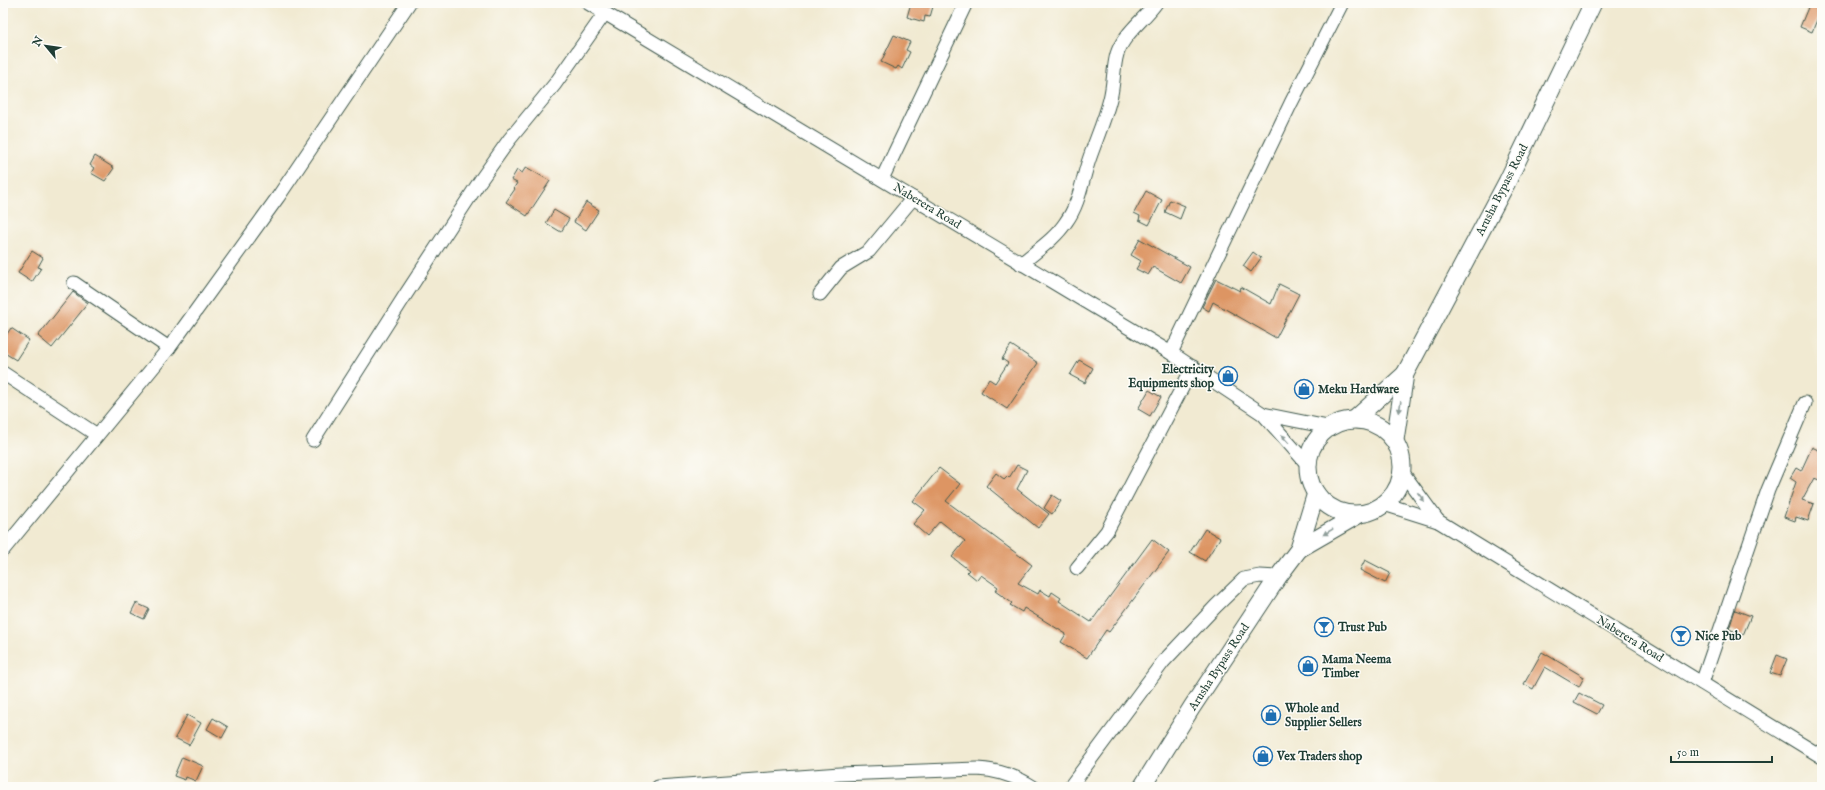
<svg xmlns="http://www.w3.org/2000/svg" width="1825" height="790" viewBox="0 0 1825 790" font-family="'IM FELL English',serif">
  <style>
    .building { fill: #dd9563 }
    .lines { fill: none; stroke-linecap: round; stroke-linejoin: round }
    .minor-casing { stroke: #3e574c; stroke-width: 15 }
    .major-casing { stroke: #3e574c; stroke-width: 19 }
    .minor { stroke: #fff; stroke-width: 13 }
    .major { stroke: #fff; stroke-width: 17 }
    .oneway { fill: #8f9e9a }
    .labels { text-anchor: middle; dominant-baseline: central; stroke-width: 3; stroke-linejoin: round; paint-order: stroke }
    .street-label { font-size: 12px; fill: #1f3d34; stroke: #fdfcf7 }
    .poi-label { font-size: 12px; font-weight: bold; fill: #1f3d34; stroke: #fdfcf7; text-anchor: start }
  </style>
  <rect width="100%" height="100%" fill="#fdfcf7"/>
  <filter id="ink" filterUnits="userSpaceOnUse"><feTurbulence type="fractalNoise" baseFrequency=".025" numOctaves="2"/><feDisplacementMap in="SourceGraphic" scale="8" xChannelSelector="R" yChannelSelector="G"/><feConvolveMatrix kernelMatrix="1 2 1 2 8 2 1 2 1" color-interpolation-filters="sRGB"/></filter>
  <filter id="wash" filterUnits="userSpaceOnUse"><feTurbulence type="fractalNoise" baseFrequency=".012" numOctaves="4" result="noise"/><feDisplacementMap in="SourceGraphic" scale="16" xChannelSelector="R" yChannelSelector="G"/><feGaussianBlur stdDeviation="0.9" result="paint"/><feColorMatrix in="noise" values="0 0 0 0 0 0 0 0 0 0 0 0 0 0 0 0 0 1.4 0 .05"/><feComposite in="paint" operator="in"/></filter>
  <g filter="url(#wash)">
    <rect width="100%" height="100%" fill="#f1ead2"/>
    <g id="blocks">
      <g class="building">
        <path d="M911 3H934L930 17 925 16 924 22 907 17Z"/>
        <path d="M1809 5 1821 10 1812 32 1800 27Z"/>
        <path d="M894 35 910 42 906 50 910 52 902 69 898 66 896 69 881 62Z"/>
        <path d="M95 156 114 168 105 181 91 173 94 168 90 165Z"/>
        <path d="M526 167 550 181 527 216 506 202 515 189 514 188 517 183 511 180 517 170 522 173Z"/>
        <path d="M1146 191 1162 200 1149 225 1139 220 1140 216 1134 213Z"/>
        <path d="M1170 200 1185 206 1180 219 1165 212Z"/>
        <path d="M586 202 599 210 586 230 574 222Z"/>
        <path d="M554 210 569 219 561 232 546 223Z"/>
        <path d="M1140 239 1190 267 1181 283 1153 267 1148 275 1136 269 1141 261 1131 255Z"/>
        <path d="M32 251 43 258 38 267 41 268 32 282 18 273Z"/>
        <path d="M1253 252 1261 258 1251 272 1243 266Z"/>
        <path d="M1216 279 1240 291 1241 287 1271 304 1279 284 1299 294 1276 338 1213 302 1209 311 1202 307Z"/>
        <path d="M73 292 88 303 52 348 38 336Z"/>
        <path d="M11 328 29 340 16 360 3 352V340Z"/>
        <path d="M1011 345 1038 363 1007 409 981 392 989 379 995 383 1008 363 1002 359Z"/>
        <path d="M1079 360 1093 368 1085 383 1070 375Z"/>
        <path d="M1149 390 1161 397 1150 416 1138 409Z"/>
        <path d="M1812 447 1822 452V481L1814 478 1802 500 1814 504 1808 521 1796 517 1795 521 1784 517 1796 482 1790 478 1796 468 1801 471Z"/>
        <path d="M1017 465 1027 470 1017 489 1049 514 1038 528 986 486 996 473 1004 479 1007 476 1009 478Z"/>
        <path d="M939 468 960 484 946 501 1032 565 1018 583 1038 594 1040 590 1050 596 1052 592 1061 598 1059 601 1091 622 1152 539 1169 552 1109 632 1106 630 1087 658 1061 642 1066 634 1024 608 1022 612 1010 605 1012 603 995 591 998 587 981 575 977 580 967 572 969 570 952 557 965 541 940 521 927 536 913 524 925 510 913 501Z"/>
        <path d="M1052 495 1061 501 1052 514 1044 508Z"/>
        <path d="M1205 529 1220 538 1205 561 1190 552Z"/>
        <path d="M1365 560 1390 573 1385 583 1360 570Z"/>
        <path d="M136 603 149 609 144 619 131 613Z"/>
        <path d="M1735 610 1751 616 1743 635 1729 629Z"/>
        <path d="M1542 652 1584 677 1579 687 1545 667 1533 689 1524 684Z"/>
        <path d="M1777 655 1787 659 1780 676 1770 673Z"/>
        <path d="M1579 693 1602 705 1597 714 1574 702Z"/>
        <path d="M187 715 201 723 189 745 175 738Z"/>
        <path d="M213 718 228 727 222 738 207 729Z"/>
        <path d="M182 757 203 766 196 781 186 777 185 780 174 776Z"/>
      </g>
    </g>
  </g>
  <g filter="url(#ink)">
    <use href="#blocks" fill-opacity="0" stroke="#3e574c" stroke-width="1"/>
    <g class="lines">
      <defs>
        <g id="minor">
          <path d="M588 3 1171 353 1263 414 1308 465"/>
          <path d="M882 179 966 3"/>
          <path d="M1021 264C1036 251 1055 239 1066 222 1080 203 1082 179 1090 157 1097 137 1105 119 1110 99 1114 84 1113 68 1117 54 1124 33 1144 20 1156 3"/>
          <path d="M74 283 169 348"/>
          <path d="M820 294 841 268 869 251 913 198"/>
          <path d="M1171 353 1291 103 1342 3"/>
          <path d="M3 373 97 435"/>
          <path d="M1263 414 1328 427"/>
          <path d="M313 440 406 294 480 181 509 140 555 84 605 13"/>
          <path d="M1403 473 1438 521"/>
          <path d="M1384 504 1438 521 1822 757"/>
          <path d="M3 550 169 348 278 197 409 3"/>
          <path d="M1077 568 1107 531 1193 367"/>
          <path d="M1702 683 1768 490 1805 403"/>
          <path d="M658 787 840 774 977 769C998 770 1016 776 1033 787"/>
          <path d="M1070 787 1163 662 1216 606 1244 579 1260 576 1278 577"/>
        </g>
        <g id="major">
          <path d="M1355 419 1405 374"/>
          <circle cx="1355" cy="467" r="47"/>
          <path d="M1395 440 1405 374 1507 182 1593 3"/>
          <path d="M1299 549 1358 515"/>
          <path d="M1142 787 1192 707 1278 577 1299 549 1316 493"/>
        </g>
      </defs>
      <use href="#minor" class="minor-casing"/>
      <use href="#major" class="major-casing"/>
      <use href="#minor" class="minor"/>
      <use href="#major" class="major"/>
    </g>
    <defs><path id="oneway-solid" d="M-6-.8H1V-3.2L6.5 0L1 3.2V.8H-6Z"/></defs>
    <g class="oneway">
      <use href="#oneway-solid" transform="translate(1400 407) rotate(98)"/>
      <use href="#oneway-solid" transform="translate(1285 439) rotate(-131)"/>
      <use href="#oneway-solid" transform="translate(1421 497) rotate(53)"/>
      <use href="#oneway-solid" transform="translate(1328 532) rotate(149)"/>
    </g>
  </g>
  <defs>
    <symbol id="shop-ring" viewBox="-11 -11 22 22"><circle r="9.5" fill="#fdfcf7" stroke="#1f6fb2" stroke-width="1.5"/><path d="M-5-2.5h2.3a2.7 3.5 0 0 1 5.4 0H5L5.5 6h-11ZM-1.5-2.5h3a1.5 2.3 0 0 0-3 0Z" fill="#1f6fb2"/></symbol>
    <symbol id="bar-ring" viewBox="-11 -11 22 22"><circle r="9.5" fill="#fdfcf7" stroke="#1f6fb2" stroke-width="1.5"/><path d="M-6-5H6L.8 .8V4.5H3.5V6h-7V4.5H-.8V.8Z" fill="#1f6fb2"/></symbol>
  </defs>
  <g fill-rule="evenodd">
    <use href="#shop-ring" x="1217" y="365" width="22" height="22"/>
    <use href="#shop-ring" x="1293" y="378" width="22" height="22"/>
    <use href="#bar-ring" x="1313" y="616" width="22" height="22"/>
    <use href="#bar-ring" x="1670" y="625" width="22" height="22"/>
    <use href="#shop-ring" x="1297" y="655" width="22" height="22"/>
    <use href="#shop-ring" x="1260" y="704" width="22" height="22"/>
    <use href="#shop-ring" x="1252" y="745" width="22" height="22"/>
  </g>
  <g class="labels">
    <g class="street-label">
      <text transform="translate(1502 190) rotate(-63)">Arusha Bypass Road</text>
      <text transform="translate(927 206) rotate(31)">Naberera Road</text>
      <text transform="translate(1630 639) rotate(32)">Naberera Road</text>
      <text transform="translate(1219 667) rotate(-57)">Arusha Bypass Road</text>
    </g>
    <g class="poi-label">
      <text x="1214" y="369" text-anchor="end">Electricity<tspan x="1214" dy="14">Equipments shop</tspan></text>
      <text x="1318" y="389">Meku Hardware</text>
      <text x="1338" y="627">Trust Pub</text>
      <text x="1695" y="636">Nice Pub</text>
      <text x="1322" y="659">Mama Neema<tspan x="1322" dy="14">Timber</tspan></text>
      <text x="1285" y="708">Whole and<tspan x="1285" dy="14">Supplier Sellers</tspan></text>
      <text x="1277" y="756">Vex Traders shop</text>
    </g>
  </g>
  <rect width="1825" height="790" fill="none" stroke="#fdfcf7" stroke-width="16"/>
  <g transform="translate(46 46) rotate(299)" stroke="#fdfcf7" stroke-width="3" paint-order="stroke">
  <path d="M0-3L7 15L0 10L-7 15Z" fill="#1f3d34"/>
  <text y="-6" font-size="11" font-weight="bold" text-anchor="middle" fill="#1f3d34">N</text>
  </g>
  <path d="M1671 756v6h101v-6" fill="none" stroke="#1f3d34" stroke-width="2"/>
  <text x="1677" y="756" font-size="12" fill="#1f3d34" stroke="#fdfcf7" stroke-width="3" paint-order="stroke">50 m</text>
</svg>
